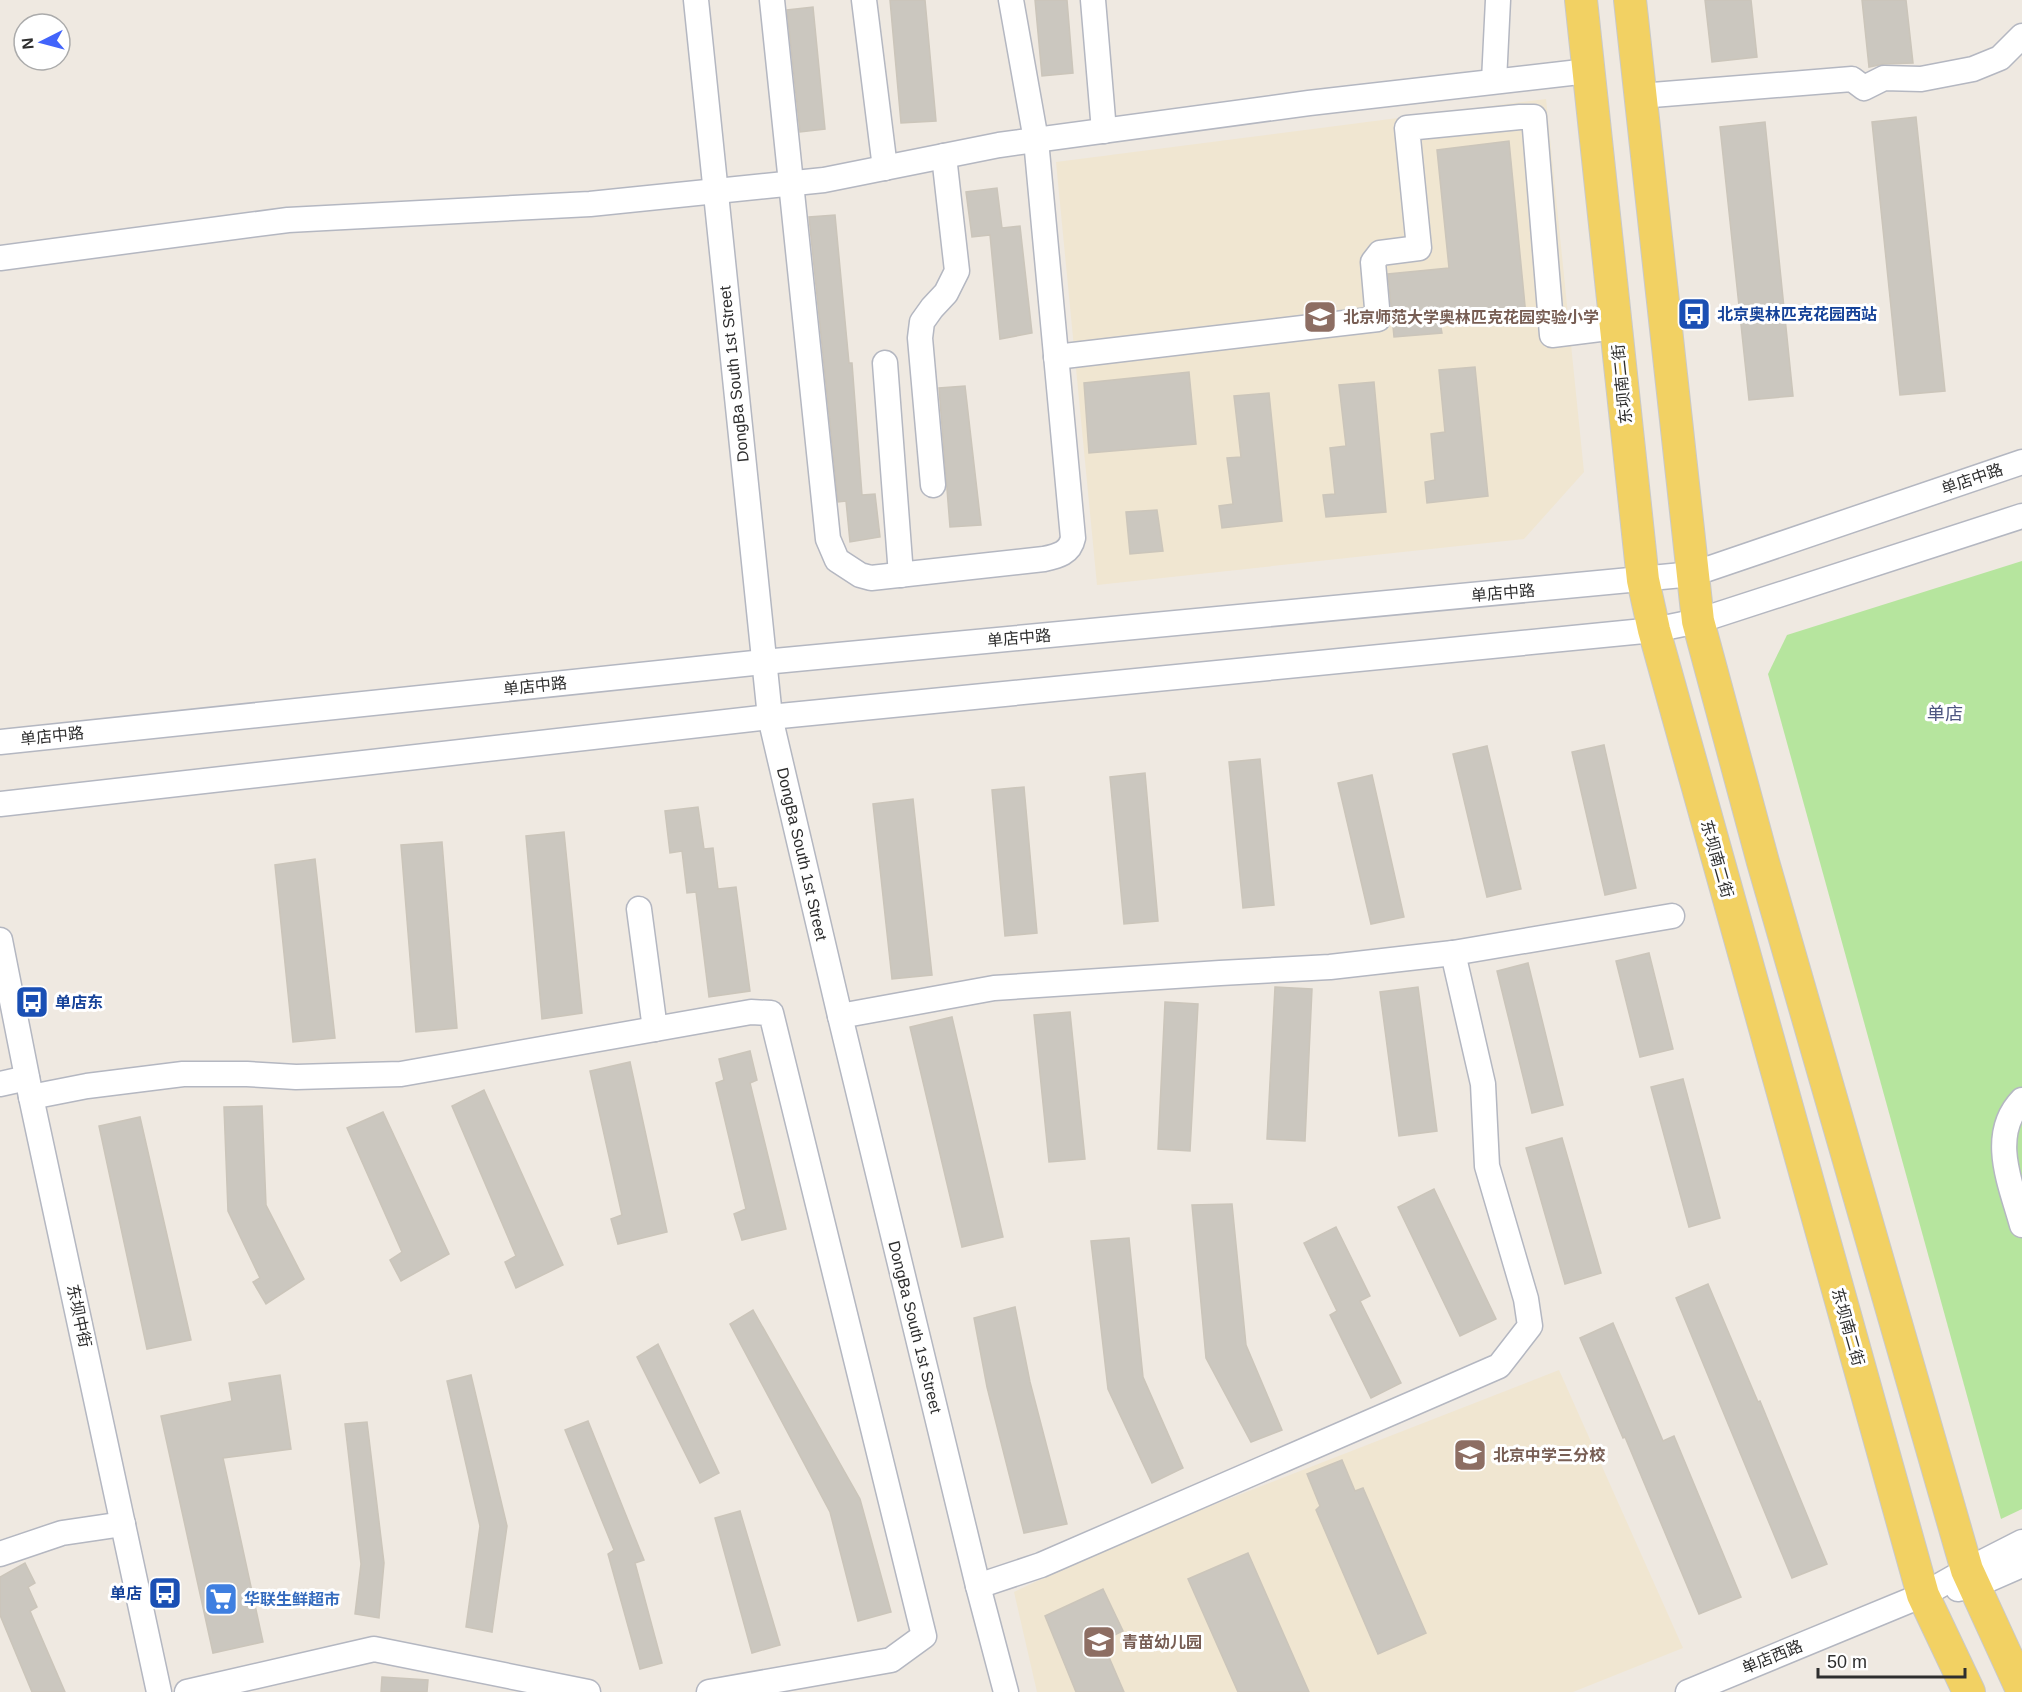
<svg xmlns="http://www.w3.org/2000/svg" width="2022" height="1692" viewBox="0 0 2022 1692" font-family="Helvetica,'Noto Sans SC',sans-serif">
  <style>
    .education { fill: #f0e6d1 }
    .green { fill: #b6e59e }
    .building { fill: #cbc7bf; stroke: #cbc5ba; stroke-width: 1.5 }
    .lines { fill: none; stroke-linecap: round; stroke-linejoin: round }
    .minor-casing { stroke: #b4b7c1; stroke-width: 27 }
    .major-casing { stroke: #c9c9c9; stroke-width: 34 }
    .minor { stroke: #fff; stroke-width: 24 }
    .major { stroke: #f2d163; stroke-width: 32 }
    .labels { text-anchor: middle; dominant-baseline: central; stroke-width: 6; stroke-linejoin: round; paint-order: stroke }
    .transit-label { font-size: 16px; font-weight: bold; fill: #164399; stroke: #fff; text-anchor: start }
    .education-label { font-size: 16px; font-weight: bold; fill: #785e54; stroke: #fff; text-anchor: start }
    .street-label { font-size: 16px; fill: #2e2e2e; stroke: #fff }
    .shop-label { font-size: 16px; font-weight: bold; fill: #366cbe; stroke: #fff; text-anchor: start }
    .neighbourhood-label { font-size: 18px; fill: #4d5680; stroke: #fff }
  </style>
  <rect width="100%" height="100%" fill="#efe9e1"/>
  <g class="education">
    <path d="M1546 99 1584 472 1524 539 1097 585 1056 162Z"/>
    <path d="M1559 1370 1683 1648 1573 1692H1037L1014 1592 1126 1539Z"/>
  </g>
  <path class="green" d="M2022 561V1509L2001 1519 1768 674 1787 635Z"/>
  <g class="building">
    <path d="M890 0H925L936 121 901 123Z"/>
    <path d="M1035 0H1067L1073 73 1042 76Z"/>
    <path d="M1705 0H1751L1757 57 1712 62Z"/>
    <path d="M1862 0H1906L1913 63 1884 64 1869 67Z"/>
    <path d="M813 7 825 129 800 132 787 10Z"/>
    <path d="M1916 117 1945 391 1900 395 1872 122Z"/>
    <path d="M1765 122 1793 396 1749 400 1720 127Z"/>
    <path d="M1509 141 1526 316 1440 323 1442 333 1394 337 1388 274 1449 268 1437 150Z"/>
    <path d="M997 188 1002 228 1020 226 1032 333 1000 339 990 235 972 237 966 192Z"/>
    <path d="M835 215 849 363H852L862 495 875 494 880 537 850 542 846 501 838 502 809 217Z"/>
    <path d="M1475 367 1488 496 1427 503 1425 482 1435 480 1431 434 1445 432 1439 370Z"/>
    <path d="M1189 372 1196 444 1089 453 1084 383Z"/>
    <path d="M1374 382 1386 512 1326 517 1323 495 1335 494 1330 448 1346 446 1339 385Z"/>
    <path d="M965 386 981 525 950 527 939 388Z"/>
    <path d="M1269 393 1282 521 1222 528 1219 506 1233 504 1227 458 1241 457 1234 396Z"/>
    <path d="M1157 510 1163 551 1130 554 1126 512Z"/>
    <path d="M1604 745 1636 888 1605 895 1572 752Z"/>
    <path d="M1487 746 1521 889 1487 897 1453 754Z"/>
    <path d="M1260 759 1274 905 1243 908 1229 762Z"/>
    <path d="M1145 773 1158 921 1124 924 1110 777Z"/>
    <path d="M1372 775 1404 917 1371 924 1338 783Z"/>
    <path d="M1024 787 1037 933 1005 936 992 790Z"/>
    <path d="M913 799 932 975 892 979 873 804Z"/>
    <path d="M698 807 704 849 713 848 718 889 736 887 750 991 709 997 696 892 687 893 682 851 670 853 665 811Z"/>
    <path d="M564 832 582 1013 542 1019 526 836Z"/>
    <path d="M442 842 457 1028 416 1032 401 845Z"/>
    <path d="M315 859 335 1038 293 1042 275 865Z"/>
    <path d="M1649 953 1673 1049 1640 1057 1616 961Z"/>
    <path d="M1528 963 1563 1105 1532 1113 1497 971Z"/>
    <path d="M1275 987 1312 989 1305 1141 1267 1139Z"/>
    <path d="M1418 987 1437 1131 1399 1136 1380 992Z"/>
    <path d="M1165 1002 1198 1004 1190 1151 1158 1149Z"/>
    <path d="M1070 1012 1085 1159 1049 1162 1034 1015Z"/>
    <path d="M952 1017 1003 1237 962 1247 910 1027Z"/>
    <path d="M750 1051 757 1080 750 1083 786 1229 742 1240 734 1214 746 1209 716 1083 724 1080 719 1059Z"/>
    <path d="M630 1062 667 1232 618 1244 611 1219 622 1215 590 1071Z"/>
    <path d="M1683 1079 1720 1218 1689 1227 1651 1087Z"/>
    <path d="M484 1090 563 1265 516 1288 505 1262 516 1256 452 1106Z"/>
    <path d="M262 1106 266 1205 304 1279 266 1304 253 1282 260 1278 228 1211 224 1107Z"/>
    <path d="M383 1112 449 1254 401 1281 390 1260 402 1252 347 1128Z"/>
    <path d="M140 1117 191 1340 147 1349 99 1126Z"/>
    <path d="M1562 1138 1601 1273 1565 1284 1526 1148Z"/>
    <path d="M1434 1189 1496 1319 1460 1336 1398 1207Z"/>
    <path d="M1232 1204 1246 1345 1282 1430 1251 1442 1206 1358 1192 1205Z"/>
    <path d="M1336 1227 1370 1296 1360 1301 1401 1383 1371 1398 1330 1315 1337 1311 1304 1243Z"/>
    <path d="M1129 1238 1143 1377 1183 1468 1152 1483 1108 1389 1091 1241Z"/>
    <path d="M1708 1284 1758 1402 1760 1401 1827 1564 1792 1578 1676 1298Z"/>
    <path d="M1015 1307 1030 1382 1067 1524 1024 1533 987 1387 974 1318Z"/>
    <path d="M753 1310 860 1499 891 1612 858 1621 830 1512 730 1324Z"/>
    <path d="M1613 1323 1663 1441 1674 1436 1741 1597 1699 1614 1625 1437 1623 1438 1580 1338Z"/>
    <path d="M658 1344 719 1473 700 1483 637 1357Z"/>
    <path d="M280 1375 291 1449 223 1458 263 1642 213 1653 161 1416 232 1401 229 1383Z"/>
    <path d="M471 1375 507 1526 492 1632 466 1627 480 1526 447 1381Z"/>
    <path d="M588 1421 644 1560 635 1563 662 1663 640 1669 608 1554 614 1550 565 1430Z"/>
    <path d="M367 1422 384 1563 379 1618 355 1614 361 1564 345 1424Z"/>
    <path d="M1342 1460 1355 1491 1363 1488 1426 1633 1378 1654 1316 1510 1320 1506 1307 1474Z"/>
    <path d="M740 1511 780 1645 752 1653 715 1518Z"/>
    <path d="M1248 1553 1309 1692H1238L1188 1579Z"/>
    <path d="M25 1563 35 1583 28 1587 37 1607 30 1611 65 1692H32L0 1615V1577Z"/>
    <path d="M1103 1589 1123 1631 1102 1641 1124 1692H1076L1045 1616Z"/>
    <path d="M382 1677 428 1680 427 1692H381Z"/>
  </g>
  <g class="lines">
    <defs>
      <g id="minor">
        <path d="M696 0 770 717 840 1016 978 1586 1006 1692"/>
        <path d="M772 0 828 539 837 560 860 575 871 578 1044 559C1058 556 1070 553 1073 538L1036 140 1011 0"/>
        <path d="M864 0 885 168"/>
        <path d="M1093 0 1104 131"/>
        <path d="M1494 81 1498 0"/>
        <path d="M1640 96 1852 79 1864 88 1884 78 1921 79 1973 69 2000 58 2022 36"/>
        <path d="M0 258 288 220 590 204 824 180 999 145 1309 103 1588 71"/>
        <path d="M1056 357 1378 319 1373 262 1380 253 1419 248 1407 128 1520 117H1534L1552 335 1616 327"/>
        <path d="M885 363 901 575"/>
        <path d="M933 485 920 338 922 322 932 308 946 293 957 271 944 156"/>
        <path d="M0 742 764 662 1693 574 2022 462"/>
        <path d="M0 804 770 717 1654 630 1698 621 2022 516"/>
        <path d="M639 909 655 1029"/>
        <path d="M0 940 31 1097 159 1692"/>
        <path d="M1453 953 1672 916"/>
        <path d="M840 1016 994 988 1220 973 1330 967 1453 953 1483 1084 1487 1166 1526 1299 1530 1326 1499 1366 1041 1565 978 1586"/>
        <path d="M0 1084 27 1078"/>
        <path d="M31 1097 87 1086 183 1074H247L296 1077 401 1074 751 1012 771 1013 924 1636 891 1660 709 1692"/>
        <path d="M2022 1100C1988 1135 2011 1185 2022 1225"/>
        <path d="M0 1554 62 1533 123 1524"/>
        <path d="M1958 1589 1974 1586 2022 1565"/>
        <path d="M187 1692 374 1649 588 1692"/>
        <path d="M1688 1692 1923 1595 1967 1570 2022 1542"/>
      </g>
      <g id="major">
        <path d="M1581 0 1643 580 1654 630 1923 1595 1969 1692"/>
        <path d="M1630 0 1698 621 1763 862 1967 1570 2022 1690"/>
      </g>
    </defs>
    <use href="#minor" class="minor-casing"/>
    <use href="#major" class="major-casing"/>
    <use href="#minor" class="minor"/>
    <use href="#major" class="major"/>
  </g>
  <defs>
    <symbol id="bus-square" viewBox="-11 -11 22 22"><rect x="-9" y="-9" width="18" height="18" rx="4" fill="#1a4fb4" stroke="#fff"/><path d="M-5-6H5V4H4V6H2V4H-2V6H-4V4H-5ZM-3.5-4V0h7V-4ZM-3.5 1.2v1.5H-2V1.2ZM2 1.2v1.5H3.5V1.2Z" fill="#fff"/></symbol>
    <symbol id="school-square" viewBox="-11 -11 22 22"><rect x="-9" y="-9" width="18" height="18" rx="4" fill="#8d6e63" stroke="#fff"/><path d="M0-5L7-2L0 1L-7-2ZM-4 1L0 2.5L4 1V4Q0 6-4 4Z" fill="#fff"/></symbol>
    <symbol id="supermarket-square" viewBox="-11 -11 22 22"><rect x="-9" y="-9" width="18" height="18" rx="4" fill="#3f7fe0" stroke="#fff"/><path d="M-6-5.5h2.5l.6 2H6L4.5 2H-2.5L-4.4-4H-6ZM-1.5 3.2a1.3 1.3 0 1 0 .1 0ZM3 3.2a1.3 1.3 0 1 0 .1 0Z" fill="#fff"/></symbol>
  </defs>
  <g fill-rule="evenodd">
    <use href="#bus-square" x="1675" y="295" width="38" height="38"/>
    <use href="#school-square" x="1301" y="298" width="38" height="38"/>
    <use href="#bus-square" x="13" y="983" width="38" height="38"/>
    <use href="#school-square" x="1451" y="1436" width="38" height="38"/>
    <use href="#bus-square" x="146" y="1574" width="38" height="38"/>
    <use href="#supermarket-square" x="202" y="1580" width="38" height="38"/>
    <use href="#school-square" x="1080" y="1623" width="38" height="38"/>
  </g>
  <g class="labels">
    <g class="transit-label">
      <text x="1717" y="314">北京奥林匹克花园西站</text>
      <text x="55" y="1002">单店东</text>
      <text x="142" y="1593" text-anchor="end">单店</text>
    </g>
    <g class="education-label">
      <text x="1343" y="317">北京师范大学奥林匹克花园实验小学</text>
      <text x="1493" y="1455">北京中学三分校</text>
      <text x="1122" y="1642">青苗幼儿园</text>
    </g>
    <g class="street-label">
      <text transform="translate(734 374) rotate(-96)">DongBa South 1st Street</text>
      <text transform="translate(1622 384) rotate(-96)">东坝南二街</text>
      <text transform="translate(1972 479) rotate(-19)">单店中路</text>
      <text transform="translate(1503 593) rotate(-5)">单店中路</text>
      <text transform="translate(1019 638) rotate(-5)">单店中路</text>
      <text transform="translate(535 686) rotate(-6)">单店中路</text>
      <text transform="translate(52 736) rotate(-6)">单店中路</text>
      <text transform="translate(802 854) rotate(77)">DongBa South 1st Street</text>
      <text transform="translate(1717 859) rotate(74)">东坝南二街</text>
      <text transform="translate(79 1316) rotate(78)">东坝中街</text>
      <text transform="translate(915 1327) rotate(76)">DongBa South 1st Street</text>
      <text transform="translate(1848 1327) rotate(74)">东坝南二街</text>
      <text transform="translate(1772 1657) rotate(-22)">单店西路</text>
    </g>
    <g class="shop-label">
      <text x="244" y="1599">华联生鲜超市</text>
    </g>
    <g class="neighbourhood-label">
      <text x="1945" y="714">单店</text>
    </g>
  </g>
  <g transform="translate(42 42) rotate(264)"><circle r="28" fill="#ffffff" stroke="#ababab" stroke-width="1.5"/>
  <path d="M0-4.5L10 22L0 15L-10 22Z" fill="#4264fb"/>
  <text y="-9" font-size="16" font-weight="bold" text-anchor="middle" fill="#2e2e2e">N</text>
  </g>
  <path d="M1818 1668v9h147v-9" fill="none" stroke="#2e2e2e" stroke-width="3"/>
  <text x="1827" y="1668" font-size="18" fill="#2e2e2e" stroke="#ffffff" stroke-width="4.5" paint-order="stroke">50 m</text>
</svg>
